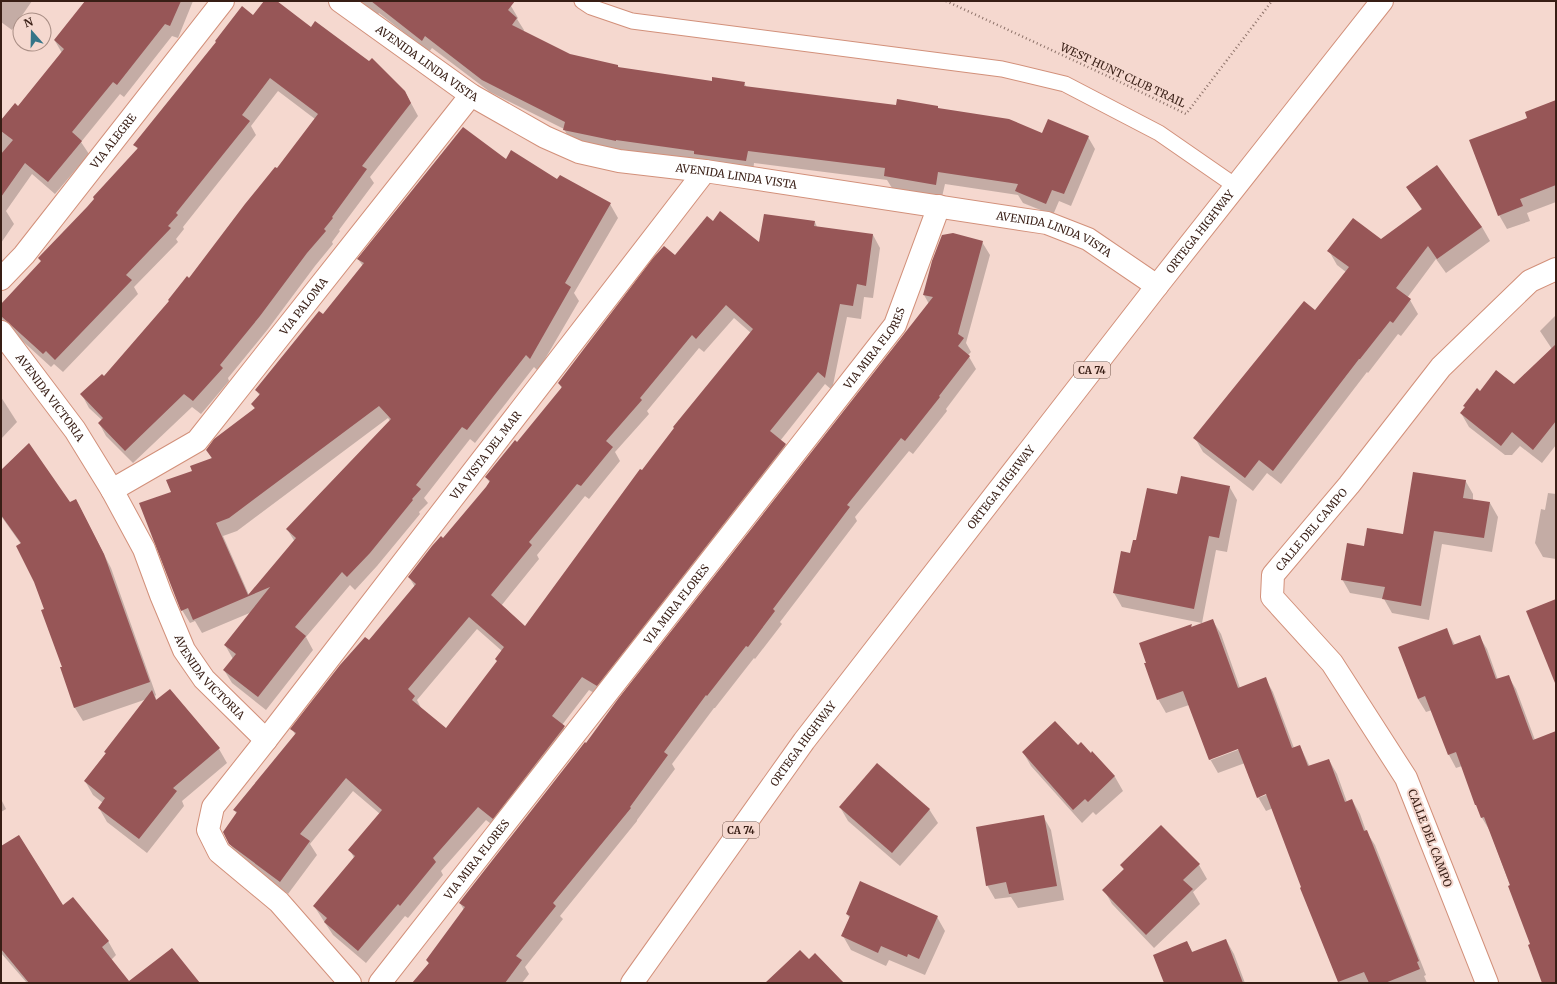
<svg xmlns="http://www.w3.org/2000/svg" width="1557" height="984" viewBox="0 0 1557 984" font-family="Merriweather,serif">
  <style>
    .shadow { fill: #0003; fill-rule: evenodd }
    .building { fill: #975657; fill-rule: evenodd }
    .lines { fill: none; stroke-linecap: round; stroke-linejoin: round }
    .service-casing { stroke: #d2907a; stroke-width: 17 }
    .minor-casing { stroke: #d2907a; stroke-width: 24 }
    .primary-casing { stroke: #d2907a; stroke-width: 24 }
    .path { stroke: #8d7269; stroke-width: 2.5; stroke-dasharray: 1 3; stroke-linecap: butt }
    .service { stroke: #fff; stroke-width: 15 }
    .minor { stroke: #fff; stroke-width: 22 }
    .primary { stroke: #fff; stroke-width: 22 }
    .labels { text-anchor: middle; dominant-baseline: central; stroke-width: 4; stroke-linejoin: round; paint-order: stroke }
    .shield { fill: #f5d8cf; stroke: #71564d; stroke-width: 1 }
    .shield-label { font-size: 10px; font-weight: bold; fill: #381e15 }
    .street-label { font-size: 11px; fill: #381e15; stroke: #f5d8cf }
  </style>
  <rect width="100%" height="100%" fill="#f5d8cf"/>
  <g class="shadow">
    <path d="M1 1H32L12 30 1 22Z"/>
    <path d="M96 1H193L178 38 172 36 124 97 120 94 81 142 89 154 55 194 32 174 6 211 14 224 1 243V121L18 107 62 53 55 41Z"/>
    <path d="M265 1H275L311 29 405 92 418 116 370 177 374 183 339 230 340 231 332 242 333 244 315 266 268 329 228 378 229 381 201 414 192 407 133 463 106 436 99 423 102 420 89 408 82 395 104 378 190 279 277 170 315 119 278 91 251 126 256 135 183 227 184 229 176 239 178 242 134 287 138 294 63 372 54 364 51 367 6 326 1 317V310L138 150 135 145 253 16Z"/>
    <path d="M355 1H505L511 6 518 18 517 19 524 30 523 32 569 55 618 66 619 68 712 82 744 83 747 88 897 107 939 110 1042 135 1088 137 1095 149 1071 206 1059 201 1053 215 1023 203 1018 195 945 184 942 197 892 188 887 180 754 163 753 173 571 142 564 129 490 92 432 48 429 52 379 13 377 16Z"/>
    <path d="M1556 101V202L1527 213 1530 221 1507 229 1499 215 1529 118Z"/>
    <path d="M506 160 558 180 610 204 618 218 574 293 579 301 538 371 534 367 475 443 470 439 424 498 428 503 419 512 420 514 377 566 355 590 350 585 306 637 313 650 266 710 232 683 224 670 233 659 225 645 252 612 202 633 195 621 190 623 182 610 172 492 193 471 212 459 207 450 255 409 252 404 260 396 256 390 323 316 363 266 358 259ZM388 418 390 421 287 529 295 542 249 595 223 536 237 531Z"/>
    <path d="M1407 187 1482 227 1490 241 1446 273 1436 259 1407 298 1410 300 1418 314 1401 336 1398 334 1368 373 1367 372 1281 484 1267 473 1253 491 1203 452 1195 438 1316 311 1346 272 1337 265 1329 251 1381 240 1422 210Z"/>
    <path d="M713 222 760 244 815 222 817 227 873 235 880 248 873 298 864 297 861 319 847 317 832 390 825 384 780 441 785 445 793 458 604 699 589 690 562 725 572 740 500 831 486 820 441 871 443 875 408 918 405 916 366 963 333 935 314 906 354 858 350 850 380 814 353 791 310 844 317 855 288 894 238 857 230 844 237 814 234 810 296 736 292 729 369 642 415 587 409 577 443 540 490 483 486 477 517 443 562 389 559 383 675 257ZM734 318 751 333 642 472 525 627 501 606 539 559 537 555 585 496 589 499 620 461 615 452 649 414 647 411 699 348 704 352ZM477 629 502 651 498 662 446 729 422 710 417 700Z"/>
    <path d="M982 242 990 255 966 343 971 352 968 355 976 369 946 409 947 411 913 454 909 451 855 517 857 521 780 622 782 624 755 659 754 658 715 708H714L672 764 675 769 637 820V821L560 916 563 919 525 967 529 974 522 983H414L429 964 427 960 464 910 460 903 586 744 929 304 924 295Z"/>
    <path d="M1556 315V445L1542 463 1520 446 1512 455H1505L1469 427 1461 413 1480 392 1514 385 1552 349 1540 331Z"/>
    <path d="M1 397 17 422 1 439Z"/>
    <path d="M1 471 69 503 76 500 111 568 156 695 155 696 157 701 170 690 219 749 227 763 182 801 184 806 147 853 107 822 99 808 103 803 93 795 85 781 106 754 105 752 147 699 83 721 75 708 62 668 63 667 45 610 21 544 1 516Z"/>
    <path d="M1465 480 1473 494V500L1490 503 1498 517 1492 552 1442 544 1429 620 1392 613 1384 599 1350 593 1342 579 1365 547 1404 535Z"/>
    <path d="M1229 486 1237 500 1227 552 1216 550 1202 623 1122 607 1114 593 1137 541 1178 496Z"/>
    <path d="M1548 493 1556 494V559L1543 557 1535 543 1541 509 1545 510Z"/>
    <path d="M1213 621 1221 634 1240 688 1265 678 1273 692 1294 748 1300 746 1310 767 1329 760 1337 774 1347 802 1352 800 1360 814 1366 831 1375 845 1426 975 1424 976 1427 983H1339L1301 888H1303L1273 808 1266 811 1258 797 1245 763 1218 773 1210 759 1189 705 1166 713 1158 699 1191 625 1192 628ZM1243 746V748L1211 760V758ZM1271 791V793L1258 798V796Z"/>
    <path d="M1446 629 1455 645 1479 636 1487 649 1498 680 1508 676 1516 689 1535 740 1556 786V983H1543L1532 945 1490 831 1482 818 1462 766 1456 768 1449 755 1432 710 1426 712 1418 699Z"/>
    <path d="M1078 747 1091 754 1092 753 1115 777 1123 791 1096 815 1093 812 1082 823 1031 766 1023 752Z"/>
    <path d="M1 799 6 809 1 812Z"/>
    <path d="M840 807 929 809 938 823 900 866 848 821Z"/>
    <path d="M1043 816 1051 830 1064 900 1018 908 1011 897 995 899 987 885Z"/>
    <path d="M1161 826 1199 865 1207 879 1193 892 1200 904 1154 948 1112 904 1104 890 1124 870 1121 865Z"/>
    <path d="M1 847 62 907 108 941 116 955 111 960 129 982 198 983H27L1 953Z"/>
    <path d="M847 914 937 917 945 931 925 975 889 960 886 966 851 950 843 936 850 919Z"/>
    <path d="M1226 940 1234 954 1245 983H1165L1187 942 1193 953Z"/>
  </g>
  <g class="building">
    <path d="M85 1H181L170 26 165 24 117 85 113 82 72 132 82 141 48 182 25 163 1 197V154L13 140 1 131V120L15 103 18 106 64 49 54 40Z"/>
    <path d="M264 1H277L311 27 315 21 369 61 372 58 405 91 411 103 362 166 367 169 332 217 333 218 324 229 326 231 307 253 260 316 220 365 223 368 193 401 184 394 125 451 98 423 103 418 80 394 102 374 104 376 169 301 168 300 187 276 189 278 245 204 275 167 277 168 318 114 270 78 242 115 250 121 176 213 178 215 168 226 171 228 126 275 132 280 55 360 46 351 43 354 1 316V304L41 261 38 258 87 207 94 199 93 197 138 148 133 145 216 42 215 41 242 6 253 15Z"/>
    <path d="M371 1H515L508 10 517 18 512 25 570 54 618 65V67L712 81V77L745 82 744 86 896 105 897 99 938 106V108L1009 119 1042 133 1048 119 1089 136 1064 194 1052 190 1046 204 1015 191 1018 184 938 172 936 185 884 176 885 168 821 160 748 151 746 161 694 154V151L616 140V141L563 130 565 122 482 80 425 36 422 41Z"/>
    <path d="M1556 100V185L1520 199 1523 206 1498 216 1469 140 1527 118 1525 112Z"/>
    <path d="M463 127 506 159 511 150 557 179 560 175 611 203 565 283 571 287 530 359 526 355 467 430 462 427 416 485 421 489 412 499 413 500 370 553 347 577 342 572 295 627 306 636 258 697 223 670 236 654 224 645 270 587 193 620 188 608 181 611 139 503 171 492 166 480 192 471 190 466 212 458 206 450 214 439 255 408 251 404 260 394 255 390 319 311 323 314 364 263 357 259ZM379 406 391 419 286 529 296 538 248 595 216 523 229 518Z"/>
    <path d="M1437 165 1482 227 1437 259 1428 246 1396 288 1411 299 1393 323 1390 321 1360 359H1359L1273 471 1259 460 1245 478 1193 438 1304 301 1315 310 1349 267 1327 251 1353 218 1381 239 1422 209 1406 187Z"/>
    <path d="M720 211 759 242 764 214 815 221 814 226 873 234 866 286 857 284 853 306 840 304 825 378 818 372 770 431 786 444 597 686 582 677 552 716 565 726 493 819 478 807 433 858 436 862 400 906 398 904 358 951 324 922 327 918 313 906 355 856 348 850 382 810 346 778 300 834 310 841 280 882 229 844 223 832 237 812 233 810 296 733 290 729 340 665 365 637 369 640 416 584 408 577 432 546 441 536 443 538 486 487 490 481 485 477 515 440 517 442 562 387 558 383 653 258 664 246 675 255 707 216 713 221ZM726 305 753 329 673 427 674 428 642 470 640 469 525 626 491 595 532 545 529 542 577 484 581 486 613 447 606 441 642 400 640 398 692 335 696 339ZM469 617 504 647 495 659 497 661 446 728 412 700 415 696 408 689Z"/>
    <path d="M953 233 983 241 958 334 964 338 958 346 970 356 939 396 940 397 905 441 901 438 847 505 850 507 773 609 775 611 748 647 746 646 707 696 706 695 664 752 668 755 630 807 631 808 553 903 556 906 516 956 522 960 505 983H412L429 963 426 960 465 907 459 903 585 742 586 743 618 699 933 297 923 295 932 261 942 235Z"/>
    <path d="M1556 344V421L1533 450 1512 432 1501 446 1460 413 1465 407 1463 406 1477 388 1480 391 1496 370 1514 384Z"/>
    <path d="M29 443 70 502 76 499 104 554 150 682 74 708 60 667H62L41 610 44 609 34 582 16 546 21 543 1 515V470Z"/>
    <path d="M1413 472 1466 480 1463 498 1490 502 1484 538 1434 531 1421 606 1382 599 1385 587 1341 580 1347 543 1364 546 1367 528 1403 534Z"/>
    <path d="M1181 476 1230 486 1219 538 1209 536 1194 609 1113 593 1121 551 1130 553 1133 540H1136L1147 488 1177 494Z"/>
    <path d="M1556 599V683H1555L1526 611Z"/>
    <path d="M1213 619 1238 688 1266 677 1292 748 1300 745 1308 766 1329 759 1345 802 1352 799 1364 831 1367 830 1419 961 1417 962 1420 969 1385 983H1369L1364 972 1338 982 1300 888 1301 887 1266 794 1257 798 1238 749 1209 760 1183 691 1157 700 1144 663H1146L1139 643 1192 624 1191 627Z"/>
    <path d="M1447 628 1453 645 1480 635 1496 679 1509 675 1533 740 1556 731V983H1542L1528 945 1530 944 1508 886 1510 885 1484 817 1481 818 1476 805H1475L1456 752 1448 755 1425 696 1418 699 1398 647Z"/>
    <path d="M170 689 220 748 173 788 177 791 139 839 98 808 105 798 84 781 106 753 104 752 152 690 156 700Z"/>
    <path d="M1055 721 1078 745 1081 742 1091 753 1092 751 1115 776 1088 802 1085 799 1073 810 1022 752Z"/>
    <path d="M877 763 930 809 892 853 839 807Z"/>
    <path d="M1044 815 1057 886 1009 894 1006 882 986 886 976 827Z"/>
    <path d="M1161 825 1200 864 1183 880 1193 889 1146 935 1102 890 1124 869 1120 865Z"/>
    <path d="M19 835 63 905 73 897 109 941 102 947 129 981 172 948 200 983H29L1 949V846Z"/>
    <path d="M860 881 938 916 919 959 908 954 907 957 881 946 878 953 841 936 850 916 846 914Z"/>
    <path d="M1226 939 1243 983H1164L1153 955 1187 941 1192 952Z"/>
    <path d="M800 950 809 959 815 953 844 983H765Z"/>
  </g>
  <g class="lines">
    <defs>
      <path id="service" d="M582 1 591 7 632 21 1002 69 1065 84 1159 133 1237 187"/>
      <g id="minor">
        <path id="s1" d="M340 1 471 95 545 137 579 152 619 161 705 171 1047 223 1088 239 1157 286"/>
        <path id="s2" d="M1 279 24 255 223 1"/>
        <path id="s3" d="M1 332 75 430 112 490 144 549 161 595 184 650 204 679 266 740"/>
        <path id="s4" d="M112 490 197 441 471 95"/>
        <path id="s5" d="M350 983 279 902 219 852 208 830 213 807 266 740 705 171"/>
        <path id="s6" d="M380 983 895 325 939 206"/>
        <path id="s7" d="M1487 983 1406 778 1332 663 1272 597 1273 575 1349 485 1441 367 1530 281 1556 269"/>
      </g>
      <g id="primary">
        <path id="s8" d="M632 983 804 741 1157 286 1382 1"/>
      </g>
    </defs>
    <use href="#service" class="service-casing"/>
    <use href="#minor" class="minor-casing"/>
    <use href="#primary" class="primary-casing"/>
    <path class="path" d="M946 1 1118 81 1186 114 1272 1"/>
    <use href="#service" class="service"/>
    <use href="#minor" class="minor"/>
    <use href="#primary" class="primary"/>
  </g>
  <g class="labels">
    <g class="shield">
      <rect x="1074" y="362" width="36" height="16" rx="3"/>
      <rect x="723" y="822" width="36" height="16" rx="3"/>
    </g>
    <g class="shield-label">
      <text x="1092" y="370">CA 74</text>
      <text x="741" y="830">CA 74</text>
    </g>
    <g class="street-label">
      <text stroke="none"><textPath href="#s1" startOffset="107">AVENIDA LINDA VISTA</textPath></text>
      <text transform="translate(1123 75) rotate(25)">WEST HUNT CLUB TRAIL</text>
      <text stroke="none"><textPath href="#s2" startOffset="178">VIA ALEGRE</textPath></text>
      <text stroke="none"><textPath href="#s1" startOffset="443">AVENIDA LINDA VISTA</textPath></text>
      <text stroke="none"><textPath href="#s8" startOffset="942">ORTEGA HIGHWAY</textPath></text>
      <text stroke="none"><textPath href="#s1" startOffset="767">AVENIDA LINDA VISTA</textPath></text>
      <text stroke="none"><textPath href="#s4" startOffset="270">VIA PALOMA</textPath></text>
      <text stroke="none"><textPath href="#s6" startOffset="805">VIA MIRA FLORES</textPath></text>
      <text stroke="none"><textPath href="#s3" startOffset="82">AVENIDA VICTORIA</textPath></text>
      <text stroke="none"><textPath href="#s5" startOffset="679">VIA VISTA DEL MAR</textPath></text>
      <text stroke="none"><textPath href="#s8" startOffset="618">ORTEGA HIGHWAY</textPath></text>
      <text stroke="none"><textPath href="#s7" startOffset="528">CALLE DEL CAMPO</textPath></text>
      <text stroke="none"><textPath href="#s6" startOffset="481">VIA MIRA FLORES</textPath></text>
      <text stroke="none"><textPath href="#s3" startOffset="406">AVENIDA VICTORIA</textPath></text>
      <text stroke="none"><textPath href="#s8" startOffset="294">ORTEGA HIGHWAY</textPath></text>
      <text transform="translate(1430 838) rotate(69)">CALLE DEL CAMPO</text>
      <text stroke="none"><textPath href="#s6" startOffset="157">VIA MIRA FLORES</textPath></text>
    </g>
  </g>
  <rect width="1557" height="984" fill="none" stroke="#381e15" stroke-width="4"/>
  <g transform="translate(32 32) rotate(340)"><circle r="19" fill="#f5d8cf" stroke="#a98e85"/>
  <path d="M0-3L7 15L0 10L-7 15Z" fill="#347588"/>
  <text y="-6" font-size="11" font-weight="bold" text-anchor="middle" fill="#381e15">N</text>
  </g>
</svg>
